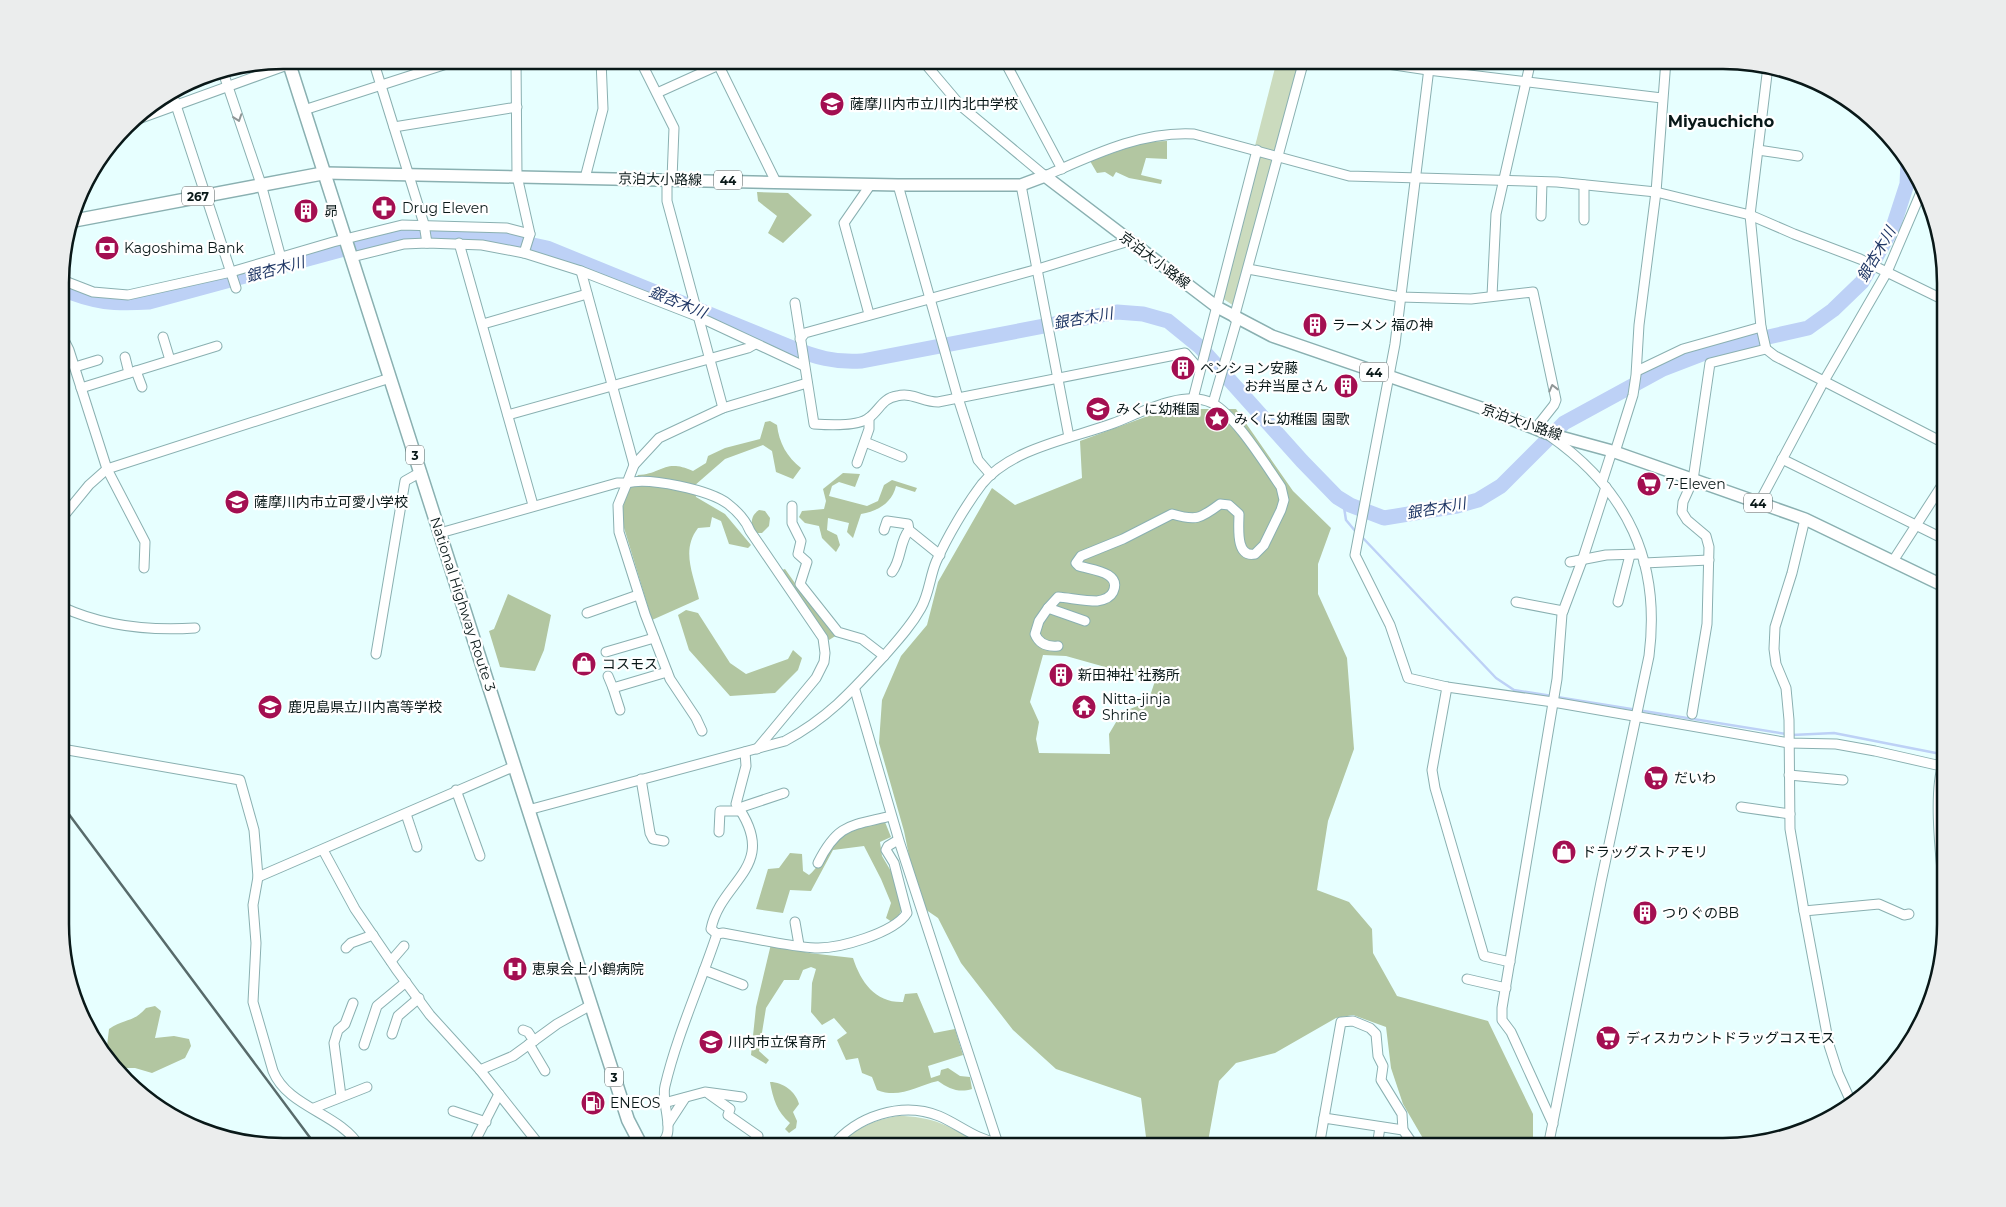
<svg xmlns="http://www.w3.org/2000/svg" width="2006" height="1207" viewBox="0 0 2006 1207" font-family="Montserrat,'Noto Sans JP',sans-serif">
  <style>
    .green { fill: #cbdbbe }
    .forest { fill: #b2c6a1; fill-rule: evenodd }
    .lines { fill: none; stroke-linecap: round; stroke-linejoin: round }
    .stream { stroke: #bdd1f6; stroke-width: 2.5 }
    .river { stroke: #bdd1f6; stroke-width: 15 }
    .minor-casing { stroke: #8ab0b1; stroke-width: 11 }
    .major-casing { stroke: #8ab0b1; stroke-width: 14 }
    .highway-casing { stroke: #8ab0b1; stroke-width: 15 }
    .minor { stroke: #fff; stroke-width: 9 }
    .major { stroke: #fff; stroke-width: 11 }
    .highway { stroke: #fff; stroke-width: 12 }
    .rail { stroke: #586b6b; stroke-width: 2.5 }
    .oneway { stroke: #909797 }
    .labels { text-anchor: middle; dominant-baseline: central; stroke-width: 4.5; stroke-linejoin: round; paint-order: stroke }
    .shield { fill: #fff; stroke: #535d5d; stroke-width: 1 }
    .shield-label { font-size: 12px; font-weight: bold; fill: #091818 }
    .poi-label { font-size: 14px; fill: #091818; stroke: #fff; text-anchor: start }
    .street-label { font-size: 14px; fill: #091818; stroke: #fff }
    .water-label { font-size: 15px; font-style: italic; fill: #213866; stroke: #fff }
    .quarter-label { font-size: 16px; font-weight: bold; fill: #091818; stroke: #fff }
    .rim { fill: none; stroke: #091818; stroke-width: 2.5 }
  </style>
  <rect width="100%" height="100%" fill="#e7ffff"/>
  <g class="green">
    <path d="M1277 60H1301L1274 151 1255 146Z"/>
    <path d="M1260 156 1271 159 1273 161 1234 306 1222 298Z"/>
    <path d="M898 1116C931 1116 954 1126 980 1147H838C854 1128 874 1120 898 1116Z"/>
  </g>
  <g class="forest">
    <path d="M1167 141V159L1146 158 1141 175 1162 180 1161 184 1129 178 1116 172 1113 177 1105 172 1097 173 1090 161 1144 142Z"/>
    <path d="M757 192 788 193 812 215 783 243 768 233 777 216 758 201Z"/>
    <path d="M1196 409H1236L1293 491 1331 528 1318 564V594L1347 658 1354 749 1328 821 1317 890 1349 902 1372 929 1373 953 1397 996 1488 1021 1533 1114V1139L1519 1147H1428L1403 1104 1391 1068 1386 1027 1353 1015 1336 1018 1275 1053 1236 1063 1219 1081 1207 1147H1145L1146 1137 1141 1098 1056 1069 1013 1030 961 963 938 918 919 905 904 831 879 743 882 700 901 656 927 625 938 582 992 488 1015 505 1082 478 1080 441 1156 413ZM1043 655 1066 656 1155 681 1148 702 1122 712 1109 734 1110 754 1039 753 1036 739 1039 722 1030 702Z"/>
    <path d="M770 421 777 425C779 443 787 457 801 468L793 479 776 472 772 451 763 445 725 459 694 486 696 497 725 514 751 545 748 548 729 544 721 521 712 517 710 527 698 528C681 550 693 573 699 599L652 620 621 518 626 491 638 475C662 474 665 458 693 471L706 463 708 456 725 448 760 439 765 422Z"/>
    <path d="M843 473 860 474 855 487 839 482 832 486 829 496 867 506 878 501 884 485 892 480 917 488 915 492 896 486C892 503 878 511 861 514L853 538 847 532 849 523 828 518 827 530 837 535 840 545 836 552 822 538 819 526 805 523 799 517 802 511 824 509 826 501 823 489Z"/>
    <path d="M759 510 765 511 770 518 769 526 762 533H756C750 525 750 516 759 510Z"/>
    <path d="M785 569 804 596 837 635 829 640 782 570Z"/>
    <path d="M508 594 551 615 544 650 535 671 500 667 489 631 494 629Z"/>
    <path d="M686 610 698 613 730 663 746 674 788 659 793 650 802 658 798 670 775 693 730 696 689 650 678 615Z"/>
    <path d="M885 822 891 837 880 842 882 856 895 878 903 907 899 915 892 922 886 918 891 903 881 879 864 846 833 850 811 891 790 890 783 913 756 909 768 869 779 868 790 853 802 854 803 871 809 875C824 863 828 841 845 831 855 826 873 825 885 822Z"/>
    <path d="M771 944 809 953 853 958C861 983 876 1003 903 1002L905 994 917 993 934 1033 955 1029 963 1055 928 1066 931 1078 940 1075 941 1070 948 1068 960 1076 970 1077 972 1089C959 1093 949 1089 938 1081 916 1086 900 1099 877 1090L872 1077 862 1073 858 1058 846 1060 837 1040 847 1033 834 1018 822 1025 811 1012 812 983 816 969 811 967 803 970 799 980H784L766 1008 759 1051 769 1060 766 1064 751 1055 756 1007Z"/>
    <path d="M155 1006 161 1011 155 1038 174 1036 189 1039 191 1046 185 1058 152 1073 135 1068H123L106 1054 109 1029C125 1018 133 1023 146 1008Z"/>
    <path d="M770 1082C783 1082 796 1092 799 1104L793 1112 797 1121 796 1128 789 1133 785 1129 790 1123C777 1112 773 1099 770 1082Z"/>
  </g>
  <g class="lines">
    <g class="stream">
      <path d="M1337 497 1343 501 1346 520 1356 532"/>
      <path d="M1362 537 1496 678 1514 690 1552 696"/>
      <path d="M1557 697 1786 734"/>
      <path d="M1792 735 1834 733 1946 755"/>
    </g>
    <path class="river" d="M62 289C94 303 114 304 149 302L359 245 411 234 469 233 491 236 547 248 790 347C815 357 835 363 862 361L1117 312 1143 314 1168 321 1200 347 1302 461 1337 497 1350 505 1384 518 1457 506 1478 500 1501 486 1564 423 1663 369 1715 349 1808 328 1833 310 1862 282 1893 227 1907 184 1908 161"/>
    <defs>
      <g id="minor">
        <path d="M373 60 424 224 427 243"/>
        <path d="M516 60 517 176 530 234 524 253"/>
        <path d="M640 60 674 128 672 179"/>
        <path d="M716 60 776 182"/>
        <path d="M922 60 961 106 1045 176C1093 155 1141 131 1194 134L1349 176 1557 182 1656 192 1750 215 1794 234 1860 259 1946 301"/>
        <path d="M1004 60 1062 169"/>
        <path d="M1361 60 1428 70 1662 98"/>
        <path d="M1430 60 1395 344 1355 555 1390 625 1408 678 1447 687 1553 702 1789 743 1836 744 1875 751 1941 766"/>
        <path d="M1768 66 1750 215 1761 327 1766 349 1775 356 1946 444"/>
        <path d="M223 72 261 184 281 258"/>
        <path d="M172 93 236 288"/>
        <path d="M657 93 719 65"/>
        <path d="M304 110 459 60"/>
        <path d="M130 122 290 64"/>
        <path d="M394 127 517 107"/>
        <path d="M1758 150 1798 156"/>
        <path d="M585 178 603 109 601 60"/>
        <path d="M667 179V201L723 408"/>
        <path d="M898 185 958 398 978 460 991 475"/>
        <path d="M1021 185 1069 437"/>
        <path d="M1541 216 1542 182"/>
        <path d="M1584 220V185"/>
        <path d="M459 243 533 505"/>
        <path d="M352 257 404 244 427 243 482 245 524 253 581 271 699 317 804 366"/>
        <path d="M1248 269 1400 297 1471 299 1533 292 1556 400 1554 405 1535 429"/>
        <path d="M581 271 634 465"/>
        <path d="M62 280 93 292 128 295 231 272 333 242 402 225 507 228 530 234"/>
        <path d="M1492 296 1496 214 1531 60"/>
        <path d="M795 303 814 424C828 425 859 427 870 417 880 409 883 398 897 396 912 392 923 402 938 402L1185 353 1200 370"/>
        <path d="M869 314 844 223 871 184"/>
        <path d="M1234 318 1304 60"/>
        <path d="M483 324 587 294"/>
        <path d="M62 336 69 350 107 469 145 542 144 568"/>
        <path d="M163 337 170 360"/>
        <path d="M800 339 805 333 1038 269 1129 241"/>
        <path d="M125 357 129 373"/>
        <path d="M75 367 98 360"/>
        <path d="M136 371 142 387"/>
        <path d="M1637 371 1683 349 1761 327"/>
        <path d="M81 388 217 346"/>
        <path d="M1193 399 1257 150"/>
        <path d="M1213 403 1237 320"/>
        <path d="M508 415 748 348 755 344"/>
        <path d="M865 442 902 457"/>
        <path d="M1615 452 1633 395 1636 375 1639 325 1656 192 1666 60"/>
        <path d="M1782 459 1946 540"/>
        <path d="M857 463 869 429V418"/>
        <path d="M1602 482 1612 451"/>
        <path d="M1759 503 1824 381 1887 272 1922 190"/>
        <path d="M792 506V523L801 541 798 554 807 562 800 584 838 632 862 639 884 656"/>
        <path d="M62 518 89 485 107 469 390 378"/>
        <path d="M1805 519 1792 573 1775 627 1774 649 1776 664 1786 688 1789 720 1790 829 1804 911 1829 1045 1838 1073 1852 1104"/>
        <path d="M884 530 887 521 908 524 909 530 940 555"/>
        <path d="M440 533 617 483H627L634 465 659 438 723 408 807 383"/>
        <path d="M1893 561 1946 479"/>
        <path d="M1570 562 1606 555 1641 554"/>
        <path d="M1644 563 1709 560"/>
        <path d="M892 572C902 559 899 542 909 530"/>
        <path d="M1516 602 1563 611"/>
        <path d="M1618 602 1630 555"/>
        <path d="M62 607C103 626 150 631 195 628"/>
        <path d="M1048 608 1039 621 1035 634C1039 644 1048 647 1058 646"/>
        <path d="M587 613 638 595"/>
        <path d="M606 652 654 638"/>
        <path d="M376 654 405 481 421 472"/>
        <path d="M608 676 613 688 667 672"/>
        <path d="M1447 687 1432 770 1435 788 1484 956 1510 962"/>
        <path d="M613 688 620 710"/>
        <path d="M855 690 900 844 999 1147"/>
        <path d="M1692 714 1707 624 1709 547 1706 536 1687 520 1682 512 1683 502 1693 480 1710 363 1766 349"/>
        <path d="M702 731 696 718 670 679 645 614 619 532 618 505 627 483C649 477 710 490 728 504 737 511 746 521 750 531L823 638 825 653 824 662 816 678 757 749"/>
        <path d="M62 749 240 780 254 830 258 877 253 905 256 943 253 1002 273 1071C288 1108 340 1113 360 1147"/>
        <path d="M1946 758C1930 784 1943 877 1946 910"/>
        <path d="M1789 775 1843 780"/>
        <path d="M641 779 650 833 653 839 664 841"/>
        <path d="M456 790 480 856"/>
        <path d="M1741 807 1790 814"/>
        <path d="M739 808 784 793"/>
        <path d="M528 810 785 741C828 718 852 691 884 656 898 640 911 626 921 608 929 594 930 576 936 562 947 537 966 505 982 484 1011 448 1074 438 1114 423 1140 413 1184 389 1212 403 1236 416 1265 464 1281 487L1284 500 1281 510 1264 545 1255 554C1235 558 1239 526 1239 514L1229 505 1220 504C1200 519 1196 521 1172 514L1123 539 1081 556 1076 563 1079 566C1092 570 1122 572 1113 592 1110 598 1104 600 1097 601 1084 601 1070 598 1058 597L1048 608 1085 621"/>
        <path d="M406 814 417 847"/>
        <path d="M719 832 720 811H741"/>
        <path d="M323 850 355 909 396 969 430 1015 480 1070"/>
        <path d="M818 863C838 823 851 826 891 816"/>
        <path d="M258 877 515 766"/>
        <path d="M1804 911 1879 904 1904 915 1909 914"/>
        <path d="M795 922 799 945"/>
        <path d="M717 934 711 929C721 879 781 867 736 804L746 766 745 752"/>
        <path d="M346 948 351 943 373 935"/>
        <path d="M391 961 404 946"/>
        <path d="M704 970 743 985"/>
        <path d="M1467 979 1506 988"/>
        <path d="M523 1030 528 1032 534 1041"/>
        <path d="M392 1034 398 1016 419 998"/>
        <path d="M529 1044 545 1071"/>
        <path d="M364 1045 377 1006 406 982"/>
        <path d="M709 1094 730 1109 728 1115 758 1136"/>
        <path d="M341 1096 334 1043 338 1030 345 1024 353 1003"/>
        <path d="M664 1103 705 1092 742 1097"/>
        <path d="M314 1108 367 1087"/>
        <path d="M453 1111 486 1122"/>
        <path d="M1324 1118 1341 1022 1353 1021 1370 1028 1376 1034 1378 1056 1383 1066 1381 1080 1402 1114 1403 1130"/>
        <path d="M668 1124 685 1098"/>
        <path d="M1553 1124 1511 1032 1502 1020V1008L1557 679 1562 614 1583 558 1606 487"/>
        <path d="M472 1147 499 1094"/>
        <path d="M541 1147 480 1070 513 1056 557 1024 591 1005"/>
        <path d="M654 1147C681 1139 660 1106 665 1086 677 1035 700 985 717 934L723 933C753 938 785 946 815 948 839 949 894 933 907 913L894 863 886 850 888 846 898 840"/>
        <path d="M832 1147C856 1116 902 1101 939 1116 960 1125 975 1139 998 1143"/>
        <path d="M1319 1147 1324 1118 1403 1130 1415 1147"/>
        <path d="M1377 1147 1380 1127"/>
        <path d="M1548 1147 1601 882 1649 656C1661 562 1628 491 1550 436"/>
      </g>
      <path id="major" d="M325 173 898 185H1021L1045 176 1217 307 1272 336 1493 412 1546 433 1612 451 1805 519 1946 587"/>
      <g id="highway">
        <path d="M288 60 591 1005 628 1120 642 1147"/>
        <path d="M72 221 325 173"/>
      </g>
    </defs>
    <use href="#minor" class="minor-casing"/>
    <use href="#major" class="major-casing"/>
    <use href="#highway" class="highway-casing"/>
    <use href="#minor" class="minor"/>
    <use href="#major" class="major"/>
    <use href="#highway" class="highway"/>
    <path class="rail" d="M62 805 317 1147"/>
  </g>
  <defs><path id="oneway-chevron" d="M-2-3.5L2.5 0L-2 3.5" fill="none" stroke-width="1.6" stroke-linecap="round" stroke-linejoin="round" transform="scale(1.25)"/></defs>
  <g class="oneway">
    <use href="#oneway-chevron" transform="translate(238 118) rotate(71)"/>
    <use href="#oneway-chevron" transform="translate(1553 388) rotate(-104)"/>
  </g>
  <defs>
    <symbol id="school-disc" viewBox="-11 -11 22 22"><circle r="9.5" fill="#a30f51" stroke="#fff"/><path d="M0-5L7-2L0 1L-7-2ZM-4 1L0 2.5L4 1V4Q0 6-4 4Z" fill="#fff"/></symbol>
    <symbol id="pharmacy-disc" viewBox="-11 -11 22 22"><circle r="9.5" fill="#a30f51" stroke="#fff"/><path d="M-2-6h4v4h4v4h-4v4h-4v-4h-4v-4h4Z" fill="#fff"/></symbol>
    <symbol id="building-disc" viewBox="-11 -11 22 22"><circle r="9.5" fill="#a30f51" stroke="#fff"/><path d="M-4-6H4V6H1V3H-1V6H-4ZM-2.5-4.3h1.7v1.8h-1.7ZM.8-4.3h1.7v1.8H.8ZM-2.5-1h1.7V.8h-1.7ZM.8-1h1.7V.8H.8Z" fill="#fff"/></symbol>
    <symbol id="bank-disc" viewBox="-11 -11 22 22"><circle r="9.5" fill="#a30f51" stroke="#fff"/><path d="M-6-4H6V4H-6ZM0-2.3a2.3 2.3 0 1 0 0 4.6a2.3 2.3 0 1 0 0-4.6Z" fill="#fff"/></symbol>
    <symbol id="sight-disc" viewBox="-11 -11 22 22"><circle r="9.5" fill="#a30f51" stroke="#fff"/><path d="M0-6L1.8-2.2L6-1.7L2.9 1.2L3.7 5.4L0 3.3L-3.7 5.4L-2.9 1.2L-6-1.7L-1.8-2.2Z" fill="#fff"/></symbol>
    <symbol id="supermarket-disc" viewBox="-11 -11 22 22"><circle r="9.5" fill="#a30f51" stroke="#fff"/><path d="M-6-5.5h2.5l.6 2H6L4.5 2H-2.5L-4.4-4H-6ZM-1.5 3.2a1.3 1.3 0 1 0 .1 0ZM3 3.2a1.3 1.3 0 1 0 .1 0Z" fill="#fff"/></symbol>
    <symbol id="shop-disc" viewBox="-11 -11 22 22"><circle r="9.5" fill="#a30f51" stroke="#fff"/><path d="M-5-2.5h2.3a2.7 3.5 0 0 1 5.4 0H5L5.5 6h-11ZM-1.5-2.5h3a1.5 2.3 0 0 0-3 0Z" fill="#fff"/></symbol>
    <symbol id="temple-disc" viewBox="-11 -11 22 22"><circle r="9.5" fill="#a30f51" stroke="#fff"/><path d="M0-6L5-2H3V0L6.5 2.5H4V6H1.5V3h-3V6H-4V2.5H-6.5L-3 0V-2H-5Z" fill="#fff"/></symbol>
    <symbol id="hospital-disc" viewBox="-11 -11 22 22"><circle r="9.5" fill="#a30f51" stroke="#fff"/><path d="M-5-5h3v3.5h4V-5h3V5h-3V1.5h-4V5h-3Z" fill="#fff"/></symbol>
    <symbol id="fuel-disc" viewBox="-11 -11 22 22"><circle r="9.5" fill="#a30f51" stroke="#fff"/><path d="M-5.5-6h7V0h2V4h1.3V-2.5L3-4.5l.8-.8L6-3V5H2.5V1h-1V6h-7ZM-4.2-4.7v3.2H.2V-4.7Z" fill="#fff"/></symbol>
  </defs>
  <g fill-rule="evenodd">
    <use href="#school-disc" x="818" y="90" width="28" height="28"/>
    <use href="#pharmacy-disc" x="370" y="194" width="28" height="28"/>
    <use href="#building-disc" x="292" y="197" width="28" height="28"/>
    <use href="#bank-disc" x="93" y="234" width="28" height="28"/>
    <use href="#building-disc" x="1301" y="311" width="28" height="28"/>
    <use href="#building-disc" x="1169" y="354" width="28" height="28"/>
    <use href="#building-disc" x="1332" y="372" width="28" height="28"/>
    <use href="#school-disc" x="1084" y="395" width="28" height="28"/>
    <use href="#sight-disc" x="1203" y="405" width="28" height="28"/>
    <use href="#supermarket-disc" x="1635" y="470" width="28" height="28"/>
    <use href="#school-disc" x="223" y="488" width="28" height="28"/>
    <use href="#shop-disc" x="570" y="650" width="28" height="28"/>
    <use href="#building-disc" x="1047" y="661" width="28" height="28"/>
    <use href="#school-disc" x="256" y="693" width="28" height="28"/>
    <use href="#temple-disc" x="1070" y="693" width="28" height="28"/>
    <use href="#supermarket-disc" x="1642" y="764" width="28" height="28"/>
    <use href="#shop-disc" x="1550" y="838" width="28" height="28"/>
    <use href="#building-disc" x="1631" y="899" width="28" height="28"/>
    <use href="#hospital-disc" x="501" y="955" width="28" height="28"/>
    <use href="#supermarket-disc" x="1594" y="1024" width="28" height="28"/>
    <use href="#school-disc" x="697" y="1028" width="28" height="28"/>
    <use href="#fuel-disc" x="579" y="1089" width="28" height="28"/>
  </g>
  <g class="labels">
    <g class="shield">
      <rect x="714" y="170.5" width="28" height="19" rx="4"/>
      <rect x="182" y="186.5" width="32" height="19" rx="4"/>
      <rect x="1360" y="362.5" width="28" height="19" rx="4"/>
      <rect x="406" y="445.5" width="18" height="19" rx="4"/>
      <rect x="1744" y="493.5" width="28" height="19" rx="4"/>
      <rect x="605" y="1067.5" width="18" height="19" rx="4"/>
    </g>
    <g class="shield-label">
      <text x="728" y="180">44</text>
      <text x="198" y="196">267</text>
      <text x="1374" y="372">44</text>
      <text x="415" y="455">3</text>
      <text x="1758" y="503">44</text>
      <text x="614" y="1077">3</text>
    </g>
    <g class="poi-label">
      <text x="850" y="104">薩摩川内市立川内北中学校</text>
      <text x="402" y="208">Drug Eleven</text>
      <text x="324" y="211">昴</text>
      <text x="124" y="248">Kagoshima Bank</text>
      <text x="1332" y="325">ラーメン 福の神</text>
      <text x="1200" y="368">ペンション安藤</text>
      <text x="1328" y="386" text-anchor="end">お弁当屋さん</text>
      <text x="1116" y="409">みくに幼稚園</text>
      <text x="1234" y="419">みくに幼稚園 園歌</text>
      <text x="1666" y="484">7-Eleven</text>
      <text x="254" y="502">薩摩川内市立可愛小学校</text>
      <text x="602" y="664">コスモス</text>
      <text x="1078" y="675">新田神社 社務所</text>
      <text x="1102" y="699">Nitta-jinja<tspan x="1102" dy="16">Shrine</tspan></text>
      <text x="288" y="707">鹿児島県立川内高等学校</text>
      <text x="1674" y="778">だいわ</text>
      <text x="1582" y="852">ドラッグストアモリ</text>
      <text x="1662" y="913">つりぐのBB</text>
      <text x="532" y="969">恵泉会上小鶴病院</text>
      <text x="1626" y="1038">ディスカウントドラッグコスモス</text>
      <text x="728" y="1042">川内市立保育所</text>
      <text x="610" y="1103">ENEOS</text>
    </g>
    <g class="street-label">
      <text transform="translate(660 179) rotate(1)">京泊大小路線</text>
      <text transform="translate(1155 260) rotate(37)">京泊大小路線</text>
      <text transform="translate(1522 422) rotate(19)">京泊大小路線</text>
      <text transform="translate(463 604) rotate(72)">National Highway Route 3</text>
    </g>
    <g class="water-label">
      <text transform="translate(1876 254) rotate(-60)">銀杏木川</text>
      <text transform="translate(275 269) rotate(-15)">銀杏木川</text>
      <text transform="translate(678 302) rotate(22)">銀杏木川</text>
      <text transform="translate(1083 318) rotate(-10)">銀杏木川</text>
      <text transform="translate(1436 508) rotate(-10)">銀杏木川</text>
    </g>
    <g class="quarter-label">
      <text x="1721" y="121">Miyauchicho</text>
    </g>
  </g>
  <path d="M0 0H2006V1207H0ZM283 69H1723A214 214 0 0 1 1937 283V924A214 214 0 0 1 1723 1138H283A214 214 0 0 1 69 924V283A214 214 0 0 1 283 69Z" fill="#ebeded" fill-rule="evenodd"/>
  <path class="rim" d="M283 69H1723A214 214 0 0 1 1937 283V924A214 214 0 0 1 1723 1138H283A214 214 0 0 1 69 924V283A214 214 0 0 1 283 69Z"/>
</svg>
